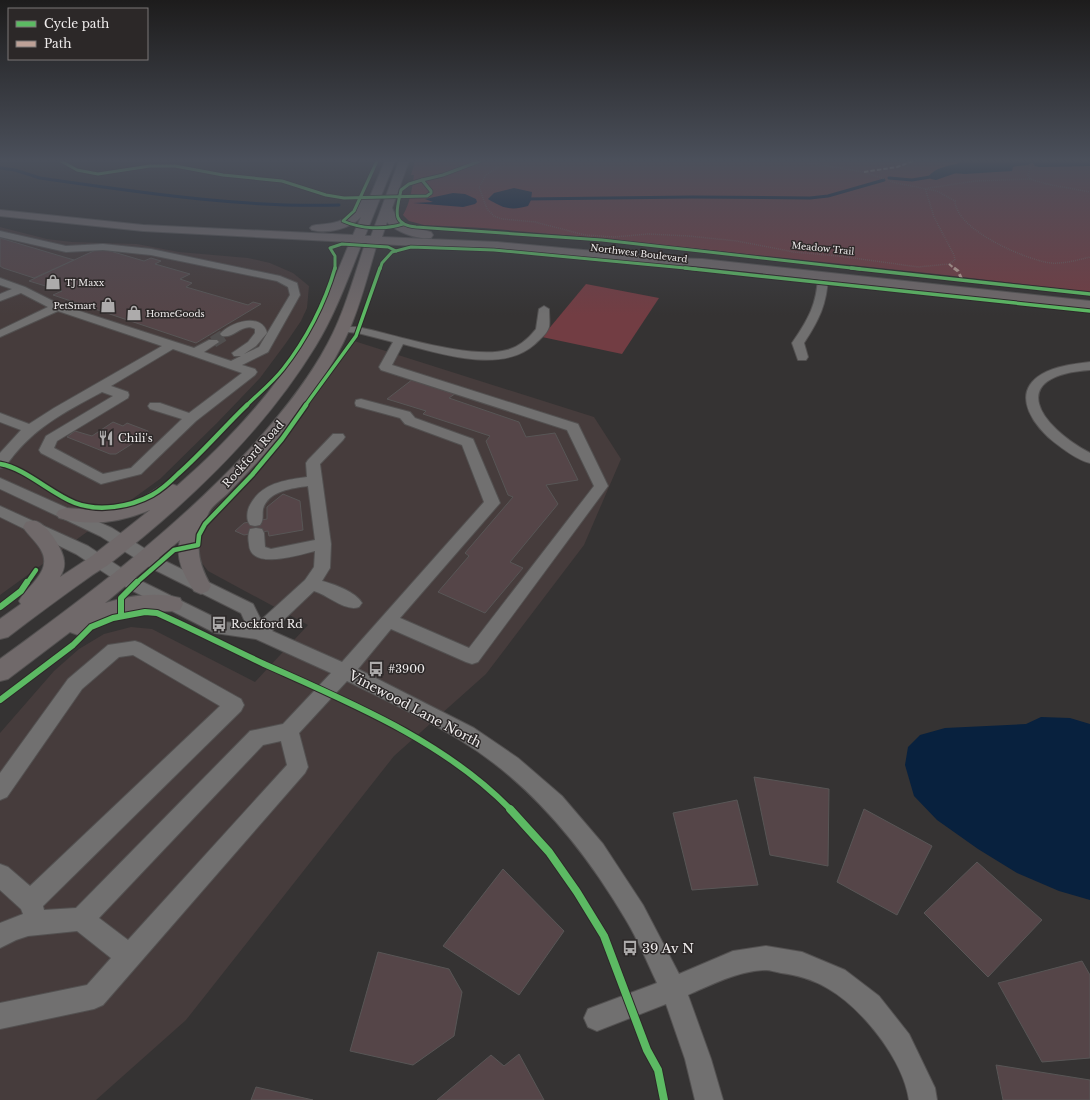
<svg xmlns="http://www.w3.org/2000/svg" width="1090" height="1100" viewBox="0 0 1090 1100" font-family="'Libre Baskerville',serif">
  <style>
    .built { fill: #463c3c }
    .green { fill: #723d43 }
    .water { fill: #08213e }
    .lines { fill: none; stroke-linecap: round; stroke-linejoin: round }
    .stream { stroke: #08213e; stroke-width: 3 }
    .river { fill: #08213e; fill-rule: evenodd }
    .building { fill: #554548; stroke: #585656 }
    .minor-tunnel { stroke: #514f4f; stroke-width: 12; stroke-dasharray: 12 5.5; stroke-linecap: butt }
    .minor-casing { stroke: #535151; stroke-width: 2 }
    .major-casing { stroke: #535151; stroke-width: 2 }
    .path { stroke: #6c6a6a; stroke-width: 1.5; stroke-dasharray: 0.5 1.5; stroke-linecap: butt }
    .minor { fill: #717070; fill-rule: evenodd }
    .major { fill: #70696a; fill-rule: evenodd }
    .quiet-far1 { stroke: #bda197; stroke-width: 2; stroke-dasharray: 4.5 2; stroke-linecap: butt }
    .quiet { stroke: #bda197; stroke-width: 3; stroke-dasharray: 5.5 3; stroke-linecap: butt }
    .cycleway-far4-casing { stroke: #2c2828; stroke-width: 4.5 }
    .cycleway-far3-casing { stroke: #2c2828; stroke-width: 5.5 }
    .cycleway-far2-casing { stroke: #2c2828; stroke-width: 7 }
    .cycleway-far1-casing { stroke: #2c2828; stroke-width: 8 }
    .cycleway-casing { stroke: #2c2828; stroke-width: 10 }
    .cycleway-far4 { stroke: #5cba63; stroke-width: 3 }
    .cycleway-far3 { stroke: #5cba63; stroke-width: 3.5 }
    .cycleway-far2 { stroke: #5cba63; stroke-width: 4.5 }
    .cycleway-far1 { stroke: #5cba63; stroke-width: 6 }
    .cycleway { stroke: #5cba63; stroke-width: 8 }
    .labels { text-anchor: middle; dominant-baseline: central; stroke-width: 3; stroke-linejoin: round; paint-order: stroke }
    .far-street-label { font-size: 9px; fill: #eeebeb; stroke: #2c2828 }
    .far-poi-label { font-size: 9px; fill: #eeebeb; stroke: #2c2828; text-anchor: start }
    .poi-label { font-size: 11px; fill: #eeebeb; stroke: #2c2828; text-anchor: start }
    .street-label { font-size: 11px; fill: #eeebeb; stroke: #2c2828 }
    .near-street-label { font-size: 13px; fill: #eeebeb; stroke: #2c2828 }
    .near-poi-label { font-size: 13px; fill: #eeebeb; stroke: #2c2828; text-anchor: start }
  </style>
  <rect width="100%" height="100%" fill="#353333"/>
  <g class="built">
    <path d="M0 227 47 239 72 242 137 244 179 252 248 258 270 263 293 273 309 286 307 308 301 321 286 343 260 378 217 423 160 479 0 595Z"/>
    <path d="M351 340 594 417 621 459 584 545 486 674 394 756 186 1020 96 1100H0V733L54 671 79 649 104 634 131 627 152 629 255 682 308 625 208 571 194 553 201 522 271 448 317 388Z"/>
  </g>
  <g class="green">
    <path d="M415 161H1090V292L936 274 587 237 483 228 424 225 409 221 403 215C410 203 412 189 414 175H411Z"/>
    <path d="M586 284 659 298 622 354 542 337Z"/>
  </g>
  <g class="water">
    <path d="M962 161H1024L1013 167 1012 171 965 174 938 172 957 164Z"/>
    <path d="M514 188 532 192 531 200 528 206C510 211 503 208 488 199L494 193Z"/>
    <path d="M453 193 465 194 476 199 477 202 475 204 463 207 413 203 433 202 425 199Z"/>
    <path d="M1041 717 1070 718 1090 724V900L1059 891 1017 873 978 849 937 820 914 796 905 765 908 747 920 735 945 728 1026 724Z"/>
  </g>
  <g class="lines">
    <g class="stream">
      <path d="M0 168 15 170 40 178C139 192 238 208 339 205"/>
      <path d="M889 178 912 180 936 176"/>
      <path d="M525 199 692 197 810 198 828 196 884 180"/>
    </g>
    <path class="river" d="M990 161H1090V166L1040 167 1035 166 1033 163 1027 165 956 173 936 180 931 179 929 176C938 163 975 162 990 161Z"/>
  </g>
  <g class="building">
    <path d="M0 238 74 260 34 278 3 268 0 266Z"/>
    <path d="M100 248 144 261 151 258 161 261 155 264 190 274 180 279 192 283 186 287 248 305 253 302 261 304 196 343 53 295 62 291 29 281Z"/>
    <path d="M413 379 456 393 449 398 519 422 526 437 555 433 578 480 546 485 558 504 510 562 523 568 485 613 438 592 469 556 465 553 513 497 508 495 486 441 490 436 423 414 426 411 387 399Z"/>
    <path d="M113 422 123 426 127 423 148 431 146 435 116 454H110L67 437 75 431 92 436Z"/>
    <path d="M283 494 300 501 303 530 269 536 268 531 244 535 235 531 244 523 267 519V507Z"/>
    <path d="M754 777 829 789 828 866 770 855Z"/>
    <path d="M737 800 758 885 692 890 673 813Z"/>
    <path d="M864 809 932 846 897 915 837 882Z"/>
    <path d="M977 862 1042 920 988 977 924 913Z"/>
    <path d="M503 869 564 931 519 995 443 946Z"/>
    <path d="M378 952 449 969 462 992 454 1036 413 1065 350 1051Z"/>
    <path d="M1082 961 1090 975V1058L1042 1062 998 983Z"/>
    <path d="M519 1054 544 1100H437L491 1055 504 1066Z"/>
    <path d="M996 1065 1090 1080V1100H1003Z"/>
    <path d="M256 1087 313 1100H251Z"/>
  </g>
  <g class="lines">
    <path class="minor-tunnel" d="M213 342 226 334"/>
    <defs>
      <g id="minor">
        <path d="M0 231 66 246 103 244 151 249 280 276 297 283 300 295 268 352 242 365 255 369 257 372 255 375 196 421 141 474 101 484 41 453 39 450 46 436 113 396 102 392C63 413 31 429 5 467L0 468V453L21 430 0 422V413L29 424 54 408 162 346 58 311 0 337V330L48 307 21 293 0 301V294L12 289 0 285V278L25 287 61 305 194 348 209 340H217L219 342 204 352 231 361 241 356H234L232 353 248 342 255 333V329C243 322 234 339 222 336L220 334C230 322 262 312 267 333L256 346 244 354 259 347 290 295 288 287 277 281 151 255 103 250 66 252 0 237ZM173 349 242 373 189 413 160 403H150L148 406 150 409 182 419 131 468 103 474 54 448 57 441 128 398 129 395 128 392 111 386Z"/>
        <path d="M823 273 828 276C827 304 819 320 804 343L808 357 806 360H798L792 343C808 320 817 304 818 276Z"/>
        <path d="M544 306 549 309C549 315 550 322 549 327 547 334 540 339 535 344 502 374 442 354 403 344L392 365 578 424 608 486 478 662 472 664 466 662 391 629 358 669 474 728 518 758 562 796 603 844 643 905 679 974 733 951 766 946 802 952 845 970 879 996 909 1034 935 1088 937 1100H909C903 1059 862 1008 827 988 812 979 797 975 781 973 776 972 770 970 766 970 738 971 713 984 688 995L711 1059 723 1100H695L685 1059 666 1004 597 1031 588 1027 584 1018 588 1009 657 983C647 962 638 940 626 920 584 849 531 783 460 740 424 718 385 700 347 681L299 733 308 767 305 773 103 1005 94 1009 0 1029V1003L87 985 111 958 77 931 28 936 16 940 0 948V923L23 914 21 909 0 890V864L8 867 30 886 220 706 133 655 119 657 82 689 7 797 0 800V773L68 679 108 645 135 641 141 643 241 699 244 705 241 711 43 906 44 910 76 908 250 731 283 724 331 673 256 639 215 633 129 589 76 554 0 517V506L88 546 141 581 224 622 246 624 241 613 151 568 100 536 0 489V478L112 528 163 560 253 604 261 620 305 580 314 567 315 551C299 555 250 571 249 544 248 539 248 534 250 529L256 528 262 529 264 533 265 547 271 549 315 540 308 486C293 488 268 491 263 509 262 515 264 520 260 525L255 526 250 525C246 520 247 512 249 507 260 483 285 480 307 477L306 463 308 460 333 434H343L345 437 343 440 320 464 331 544 330 568 322 581C334 584 356 592 362 603L359 607C345 612 328 595 314 591L272 631 342 662 484 502 462 445 405 424 400 418 356 406 355 403 356 400 361 399 410 412 415 418 473 439 500 503 400 618 469 648 594 486 567 430 381 370 379 367 393 342 358 333 338 331 336 329 338 327H358C396 335 471 360 507 350 519 347 528 339 536 329L539 309ZM281 741 287 765 128 940 99 918 263 745Z"/>
        <path d="M1090 362V370C1005 376 1039 426 1090 453V463C1078 460 1067 452 1058 445 1036 429 1008 394 1042 374 1056 366 1074 364 1090 362Z"/>
      </g>
      <path id="major" d="M385 161H395L365 236H371L399 161H409L392 208 397 219 403 225 431 232 433 235 431 238C419 240 395 232 387 222L382 237 497 242 670 258 702 259 1090 301V309L702 267 670 266 497 250 379 244 376 247C368 274 361 302 350 328 332 370 302 409 273 444 259 461 243 477 228 493 223 498 212 506 209 512 195 541 195 558 211 586L208 591 201 594 194 591C184 575 175 559 180 540L105 603C129 596 155 591 180 598L183 604 180 610C171 612 164 611 155 611 144 611 134 612 123 614 107 618 94 630 78 635L70 632 8 679 0 681V659C87 596 173 531 247 452 277 419 307 383 328 343 344 313 353 280 364 247L367 243H362C348 278 335 315 315 347 263 432 187 504 108 565 102 569 94 573 88 578 61 597 34 617 8 637L0 639V619L21 604 19 601C28 585 53 571 41 550 36 541 28 535 23 527L26 522C31 521 34 520 38 522 48 526 64 551 64 561 65 567 63 572 60 577L92 556 150 510C121 522 89 527 59 518L56 514 59 510 66 508 94 510 121 507 139 500 162 485 169 483 177 486C223 446 268 399 301 346 321 314 335 277 350 242L143 231 0 216V210L143 225 353 235 361 217C350 229 327 234 312 230L310 228 312 226 316 225C344 222 345 222 361 199H369Z"/>
    </defs>
    <use href="#minor" class="minor-casing"/>
    <use href="#major" class="major-casing"/>
    <g class="path">
      <path d="M507 161 486 175 479 187 487 209 494 216 502 219 535 222 585 235 614 237 648 234 688 236 737 241 794 252 839 256 918 267 949 264 955 260 954 255 934 217 925 188"/>
      <path d="M797 161 864 172 896 183 937 191 955 201C956 230 1026 260 1051 263 1064 264 1077 260 1090 257"/>
      <path d="M1030 179 1028 175 1032 161"/>
      <path d="M928 188 976 181 1030 179 1047 184 1090 192"/>
    </g>
    <use href="#minor" class="minor"/>
    <use href="#major" class="major"/>
    <g class="quiet-far1">
      <path d="M864 172 897 167 913 161"/>
      <path d="M949 264 955 269"/>
    </g>
    <path class="quiet" d="M954 268 958 271 962 280"/>
    <defs>
      <g id="cycleway-far4">
        <path d="M61 161 77 170 98 174 150 166H175L223 175 282 181 326 195 344 198 427 196 431 193V191L422 180 443 175 480 161"/>
        <path d="M377 161 354 211 343 221C361 229 384 230 403 224"/>
        <path d="M422 180 409 184 401 190C397 210 390 224 416 227L602 240 860 269"/>
        <path d="M335 269V256L330 248 342 244 388 247 396 251"/>
        <path d="M380 269 382 263 392 252 411 247 494 250 696 269"/>
      </g>
      <g id="cycleway-far3">
        <path d="M685 268 1090 311"/>
        <path d="M851 268 1090 294"/>
        <path d="M246 406C258 394 272 383 283 369 306 340 325 303 335 268"/>
        <path d="M305 406 356 336 380 268"/>
      </g>
      <g id="cycleway-far2">
        <path d="M0 464C25 468 50 493 75 503 99 512 130 507 152 495 161 490 170 482 178 474 202 453 223 428 247 405"/>
        <path d="M27 583 36 570"/>
        <path d="M136 583 174 550 198 545 199 535 205 524 252 475 282 439 306 405"/>
      </g>
      <g id="cycleway-far1">
        <path d="M0 607 21 591 27 582"/>
        <path d="M121 616V598L137 582"/>
        <path d="M0 700 73 645 91 627 113 618 145 612 157 613C193 629 228 647 264 664 351 703 444 741 511 810"/>
      </g>
      <path id="cycleway" d="M510 809 549 852 577 892 604 936 647 1050 658 1070 664 1100"/>
    </defs>
    <use href="#cycleway-far4" class="cycleway-far4-casing"/>
    <use href="#cycleway-far3" class="cycleway-far3-casing"/>
    <use href="#cycleway-far2" class="cycleway-far2-casing"/>
    <use href="#cycleway-far1" class="cycleway-far1-casing"/>
    <use href="#cycleway" class="cycleway-casing"/>
    <use href="#cycleway-far4" class="cycleway-far4"/>
    <use href="#cycleway-far3" class="cycleway-far3"/>
    <use href="#cycleway-far2" class="cycleway-far2"/>
    <use href="#cycleway-far1" class="cycleway-far1"/>
    <use href="#cycleway" class="cycleway"/>
  </g>
  <linearGradient id="sky" x2="0" y2="1"><stop stop-color="#1d1c1c"/><stop offset="0.51" stop-color="#4b505b"/><stop offset="1" stop-color="#4b505b" stop-opacity="0"/></linearGradient>
  <rect width="1090" height="315" fill="url(#sky)"/>
  <defs>
    <symbol id="shop-bare" viewBox="-9 -9 18 18"><path d="M-5-2.5h2.3a2.7 3.5 0 0 1 5.4 0H5L5.5 6h-11ZM-1.5-2.5h3a1.5 2.3 0 0 0-3 0Z" fill="#adabab" stroke="#2c2828" stroke-width="2.5" paint-order="stroke"/></symbol>
    <symbol id="restaurant-bare" viewBox="-9 -9 18 18"><path d="M-5-6h1v4h1v-4h1v4h1v-4h1v5L-1.5 .5V6h-2V.5L-5-1ZM5-6V6H3V1.5H1.5Q1.5-4 5-6Z" fill="#adabab" stroke="#2c2828" stroke-width="2.5" paint-order="stroke"/></symbol>
    <symbol id="bus-bare" viewBox="-9 -9 18 18"><path d="M-5-6H5V4H4V6H2V4H-2V6H-4V4H-5ZM-3.5-4V0h7V-4ZM-3.5 1.2v1.5H-2V1.2ZM2 1.2v1.5H3.5V1.2Z" fill="#adabab" stroke="#2c2828" stroke-width="2.5" paint-order="stroke"/></symbol>
  </defs>
  <g fill-rule="evenodd">
    <use href="#shop-bare" x="42" y="271" width="22" height="22"/>
    <use href="#shop-bare" x="97" y="294" width="22" height="22"/>
    <use href="#shop-bare" x="123" y="302" width="22" height="22"/>
    <use href="#restaurant-bare" x="95" y="427" width="22" height="22"/>
    <use href="#bus-bare" x="208" y="613" width="22" height="22"/>
    <use href="#bus-bare" x="365" y="658" width="22" height="22"/>
    <use href="#bus-bare" x="619" y="937" width="22" height="22"/>
  </g>
  <g class="labels">
    <g class="far-street-label">
      <text transform="translate(823 248) rotate(6)">Meadow Trail</text>
      <text transform="translate(639 253) rotate(7)">Northwest Boulevard</text>
    </g>
    <g class="far-poi-label">
      <text x="65" y="282">TJ Maxx</text>
      <text x="96" y="305" text-anchor="end">PetSmart</text>
      <text x="146" y="313">HomeGoods</text>
    </g>
    <g class="poi-label">
      <text x="118" y="438">Chili's</text>
      <text x="231" y="624">Rockford Rd</text>
      <text x="388" y="669">#3900</text>
    </g>
    <g class="street-label">
      <text transform="translate(253 454) rotate(-48)">Rockford Road</text>
    </g>
    <g class="near-street-label">
      <text transform="translate(415 709) rotate(28)">Vinewood Lane North</text>
    </g>
    <g class="near-poi-label">
      <text x="642" y="948">39 Av N</text>
    </g>
  </g>
  <rect x="8" y="8" width="140" height="52" fill="#2c2828" stroke="#7a7676"/>
  <rect x="16" y="21" width="20" height="6" fill="#5cba63" stroke="#7a7676"/>
  <text x="44" y="28" font-size="12" fill="#eeebeb">Cycle path</text>
  <rect x="16" y="41" width="20" height="6" fill="#bda197" stroke="#7a7676"/>
  <text x="44" y="48" font-size="12" fill="#eeebeb">Path</text>
</svg>
